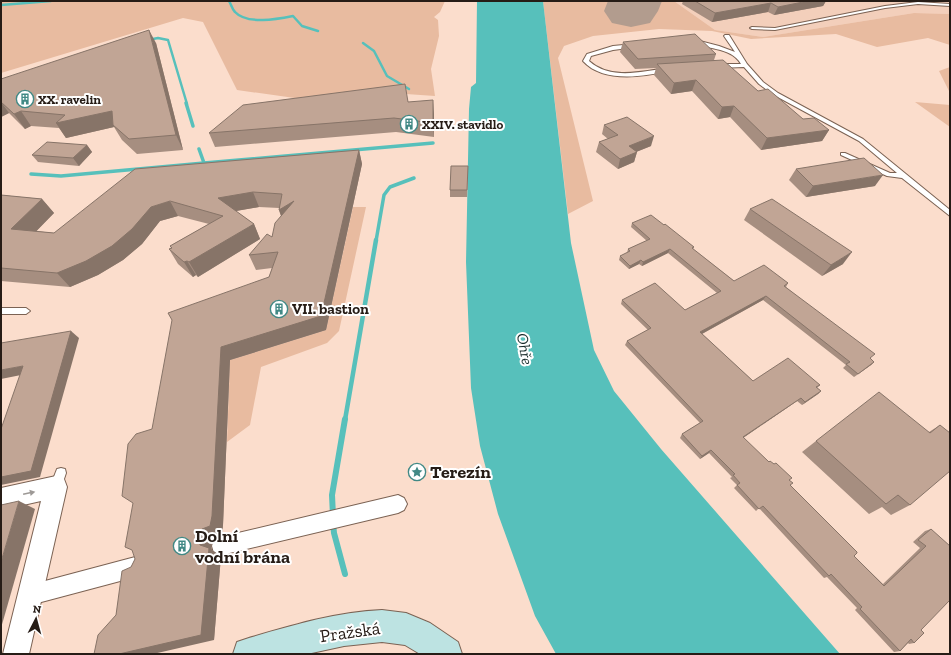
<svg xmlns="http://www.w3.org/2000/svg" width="951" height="655" viewBox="0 0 951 655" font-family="'Zilla Slab',serif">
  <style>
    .built { fill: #f3cfbb }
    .green { fill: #e8bba0 }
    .water { fill: #57c0bb }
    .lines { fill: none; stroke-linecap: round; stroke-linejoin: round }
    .stream-far3 { stroke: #57c0bb; stroke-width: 2.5 }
    .stream-far2 { stroke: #57c0bb; stroke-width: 3.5 }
    .stream-far1 { stroke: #57c0bb; stroke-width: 4.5 }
    .stream { stroke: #57c0bb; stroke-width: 6 }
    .runway { fill: #b29c8e; fill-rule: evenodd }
    .service-casing { stroke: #7b6253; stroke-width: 2 }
    .pedestrian-casing { stroke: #7b6253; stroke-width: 2 }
    .minor-casing { stroke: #7b6253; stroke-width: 2 }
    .secondary-casing { stroke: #7b6253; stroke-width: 2 }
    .service { fill: #fff; fill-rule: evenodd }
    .pedestrian { fill: #fff; fill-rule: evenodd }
    .minor { fill: #fff; fill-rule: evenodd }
    .secondary { fill: #bde3e2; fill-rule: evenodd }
    .wall { fill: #a68e80 }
    .shaded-wall { fill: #877468 }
    .building { fill: #c1a595; stroke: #877468 }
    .oneway { fill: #9d9996 }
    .labels { text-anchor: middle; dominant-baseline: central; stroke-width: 4; stroke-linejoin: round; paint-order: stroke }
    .far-poi-label { font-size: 13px; font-weight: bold; fill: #261c16; stroke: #fff; text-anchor: start }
    .poi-label { font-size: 15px; font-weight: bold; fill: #261c16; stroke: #fff; text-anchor: start }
    .water-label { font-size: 16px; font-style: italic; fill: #1a2d2c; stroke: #fff }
    .near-poi-label { font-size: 18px; font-weight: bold; fill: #261c16; stroke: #fff; text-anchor: start }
    .near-street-label { font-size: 18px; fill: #261c16; stroke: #fff }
  </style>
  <rect width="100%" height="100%" fill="#fbddcc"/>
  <path class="built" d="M674 1H950V14L914 13 763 37 715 30Z"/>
  <g class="green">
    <path d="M1 1H445L440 12 434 17 438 20 439 36 431 69 435 96 406 94 323 102 237 90 203 22 183 18 1 73Z"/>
    <path d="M543 1H674L715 30 763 37 914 13 950 14V45L928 38 877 47 836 34 751 39 712 31 659 29 593 36 564 46 558 58 593 201 568 214Z"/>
    <path d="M950 67V93L939 71Z"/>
    <path d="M915 102 950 105V127Z"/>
    <path d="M353 207H366L339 331 327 343 261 367 250 425 227 442 230 360 326 330Z"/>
  </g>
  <path class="water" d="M477 1H543L571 243 594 350 614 391 661 449 840 654H556L535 616 498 514 480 446 471 388 466 262 469 109 471 87 476 83Z"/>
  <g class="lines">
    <g class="stream-far3">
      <path d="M229 1C231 4 232 9 235 12 247 25 278 19 293 16L302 26 318 31"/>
      <path d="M1 5 51 1"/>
      <path d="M148 40 158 38 168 40 187 104"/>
      <path d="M363 43 374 51 387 76 409 89"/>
    </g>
    <g class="stream-far2">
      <path d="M186 103 193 126"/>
      <path d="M199 149 204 163 433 143"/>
      <path d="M31 174 61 176 204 163"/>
      <path d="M376 241 384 195 390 187 414 178"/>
    </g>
    <path class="stream-far1" d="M345 420 376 240"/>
    <g class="stream">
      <path d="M333 516 332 495 345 419"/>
      <path d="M333 523 334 533 345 574"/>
    </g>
    <path class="runway" d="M608 1H662L658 11 650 23 631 27 612 23 604 11Z"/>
    <defs>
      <g id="service">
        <path d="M918 2 950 4V6L918 4 885 8 775 30 752 29 750 28 752 27 775 28 885 6Z"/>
        <path d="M725 35H729L747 64 763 82 778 93 863 139 950 210V216L902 178 887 176 841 155V153H845L890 173H897L859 141 774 95 759 84 744 67 718 68 715 66 718 64H741C731 46 704 50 689 41L692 39 719 46 735 52 724 36Z"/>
        <path d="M634 44 636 45V47L613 50 591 56 589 61C610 80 641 72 666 68L668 69V71C642 77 603 83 583 61L587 54 613 46Z"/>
        <path d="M1 308H26L30 311 26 314H1Z"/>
        <path d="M61 468 65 469 66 473 60 491 56 492 52 491 50 487 57 469Z"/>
      </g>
      <g id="pedestrian">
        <path d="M398 495 404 498 407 504 404 510 398 513 221 555 214 553 212 546 214 539 221 537Z"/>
        <path d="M139 556 146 559 149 566 146 573 139 576 30 605 23 602 20 595 23 588 30 585Z"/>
      </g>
      <path id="minor" d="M56 476 64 479 67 487 29 654H3L41 501 1 510V488Z"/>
      <path id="secondary" d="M382 610 406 613 430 623 458 642 462 654H420L405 645 382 642 344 646 307 654H233L237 642 249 638C293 625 336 612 382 610Z"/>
    </defs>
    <use href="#service" class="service-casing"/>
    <use href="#pedestrian" class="pedestrian-casing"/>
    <use href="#minor" class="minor-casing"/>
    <use href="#secondary" class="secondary-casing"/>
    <use href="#service" class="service"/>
    <use href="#pedestrian" class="pedestrian"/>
    <use href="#minor" class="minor"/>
    <use href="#secondary" class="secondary"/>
  </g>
  <g class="wall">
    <path d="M683 1H826L823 6 774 15 768 12 712 22 682 4Z"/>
    <path d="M623 42 716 54 714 60 758 91 803 119 829 130 822 141 761 150 730 117 718 119 692 91 671 94 654 75 656 68 635 69 620 52Z"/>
    <path d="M156 43 183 150 137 154 122 140 114 127 66 138 59 128 31 126 25 129 9 113 1 117V79Z"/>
    <path d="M408 102 434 114V137L396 132 215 147 209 133Z"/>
    <path d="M604 125 651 146 636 152H637L634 162 618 169 596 152 599 142 608 139 602 134Z"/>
    <path d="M87 145 92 152 79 166 38 162 32 155Z"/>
    <path d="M359 150 362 164 326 330 230 360 223 525 222 535 214 538 211 546 212 550 221 556 214 640 116 615 131 567 135 559 152 429 269 277 272 268 256 270 249 255 272 237 281 216 279 210V208L259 207 235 211 254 224 260 239 198 277 196 275 193 277 178 264 169 249 171 248 170 246 209 224 178 216 160 221 142 244 123 260 98 275 70 287 1 281V195L42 199 54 213 36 231 54 233Z"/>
    <path d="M468 166 467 197H450V190Z"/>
    <path d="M796 169 875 186 806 197 789 180Z"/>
    <path d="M750 209 843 264 822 276 744 220Z"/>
    <path d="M632 223 664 225 694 247 693 249 734 281 788 283 786 287 874 362 871 365 854 377 843 368 846 365 763 300 702 334 753 381 820 385 817 388 821 391 818 394 802 405 797 401 743 438 769 462 789 480 790 485 854 556 883 584 920 548 913 542 925 531 931 529 921 630 914 643 909 644 908 643 900 651 894 652 855 610 857 608 827 577 824 578 759 508 756 511 734 488 737 485 730 478 732 477 709 453 700 459 680 438 682 434 700 423 625 345 627 341 648 330 621 304 622 300 685 310 717 293 668 253 642 266 639 264 629 269 619 260 620 256 627 253 628 249 647 241 631 227Z"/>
    <path d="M940 425 910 505 891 515 882 507 869 514 802 452 816 441 929 432Z"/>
  </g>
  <g class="shaded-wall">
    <path d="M808 1H826L823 6 774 15 778 7Z"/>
    <path d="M771 3 768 12 712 22 715 13Z"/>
    <path d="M149 30 156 43 183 150 176 135Z"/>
    <path d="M696 80 692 91 671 94 674 83Z"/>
    <path d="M433 100 434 114V137L433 123Z"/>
    <path d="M1 102 9 113 1 117Z"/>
    <path d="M734 106 730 117 718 119 722 107Z"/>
    <path d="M21 111 31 126 25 129 14 114Z"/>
    <path d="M112 111 113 125 114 127 66 138 56 123Z"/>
    <path d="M829 130 822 141 761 150 767 138Z"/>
    <path d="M654 136 651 146 626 156 629 146Z"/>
    <path d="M87 145 92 152 79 166 73 158Z"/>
    <path d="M359 150 362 164 326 330 230 360 223 525 222 535 214 538 211 546 212 550 221 556 214 640 153 654H119L200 545 198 537 221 347Z"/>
    <path d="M637 152 634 162 618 169 620 159Z"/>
    <path d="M883 175 875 186 806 197 813 186Z"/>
    <path d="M253 192 259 207 225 213 218 198Z"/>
    <path d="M42 199 54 213 24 244 11 229Z"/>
    <path d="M170 201 178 216 160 221 142 244 123 260 98 275 70 287 57 273 151 207Z"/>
    <path d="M294 201 284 224 279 210Z"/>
    <path d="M254 224 260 239 198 277 189 262Z"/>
    <path d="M670 249 668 253 642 266 643 262Z"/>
    <path d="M852 252 843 264 822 276 831 265Z"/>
    <path d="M641 260 639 264 629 269 630 266Z"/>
    <path d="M187 261 196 275 193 277 184 262Z"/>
    <path d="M766 296 763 300 698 336 700 332Z"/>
    <path d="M71 331 79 338 40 477 1 485V477Z"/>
    <path d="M874 362 871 365 854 377Z"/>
    <path d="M23 366 31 373 1 379V370Z"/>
    <path d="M821 391 818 394 802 405 805 402Z"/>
    <path d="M801 398 797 401 740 440 743 437Z"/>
    <path d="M711 450 709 453 700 459 702 456Z"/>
    <path d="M19 501 35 509 1 628V562Z"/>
  </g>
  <g class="building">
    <path d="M695 1H808L778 7 771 3 715 13Z"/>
    <path d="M149 30 176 135 129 139 113 125 112 111 56 123 65 115 21 111 14 114 1 102V79Z"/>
    <path d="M695 34 716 54 638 59 623 42Z"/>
    <path d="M723 60 758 91 768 89 803 119 814 118 829 130 767 138 734 106 722 107 696 80 674 83 657 64Z"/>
    <path d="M405 84 408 102 433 100V123L394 118 209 133 243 105Z"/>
    <path d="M627 117 654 136 629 146 637 152 620 159 599 142 618 135 604 125Z"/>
    <path d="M47 142 87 145 73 158 32 155Z"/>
    <path d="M359 150 321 316 221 347 212 516 210 526 202 529 198 537 200 545 209 548 201 635 119 654H94L98 635 116 615 122 571 131 567 135 559 132 550 125 547 133 503 122 496 128 444 136 434 152 429 172 320 168 313 269 277 278 252 249 255 267 234 272 237 275 223 294 201 279 210 282 194 253 192 218 198 254 224 189 262 187 261 184 262 169 249 172 248 170 246 223 216 170 201 151 207 132 229 112 246 86 261 57 273 1 268V195L42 199 11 229 54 233 135 169Z"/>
    <path d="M864 158 883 175 813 186 796 169Z"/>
    <path d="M451 166H468L467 190H450Z"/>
    <path d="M772 199 852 252 831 265 750 209Z"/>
    <path d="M651 215 664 225 665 224 694 247 692 248 734 281 764 265 788 283 784 286 875 354 870 358 874 362 858 374 846 364 850 362 766 296 700 332 753 381 788 358 820 385 816 387 821 391 805 402 801 398 743 437 769 462 770 461 774 464 776 463 792 478 789 480 793 483 790 485 857 552V553L854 556 884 586 926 546 918 540 931 529 950 546V600L921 630 924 633 914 643 911 639 900 651 860 609 862 607 831 574 829 576 763 506 759 509 737 485 740 483 733 475 735 474 711 450 702 456 682 434 703 421 627 341 651 328 622 300 655 283 685 310 721 291 670 249 643 262 641 260 630 266 620 256 630 251 628 249 650 239 632 223Z"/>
    <path d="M71 331 31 471 1 477V429L23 366 1 370V343Z"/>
    <path d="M879 392 930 433 940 425 950 433V471L910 505 898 495 886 504 816 441Z"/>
    <path d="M19 501 1 562V505Z"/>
  </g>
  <defs><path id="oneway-solid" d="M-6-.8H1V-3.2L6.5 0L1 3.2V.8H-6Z"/></defs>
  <use class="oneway" href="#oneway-solid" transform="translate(29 493) rotate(-12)"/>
  <defs>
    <symbol id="building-ring" viewBox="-11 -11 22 22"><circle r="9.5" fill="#fff" stroke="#418985" stroke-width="1.5"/><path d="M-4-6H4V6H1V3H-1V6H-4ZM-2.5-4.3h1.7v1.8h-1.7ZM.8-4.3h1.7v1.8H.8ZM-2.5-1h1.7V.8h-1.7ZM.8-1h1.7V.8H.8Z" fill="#418985"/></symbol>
    <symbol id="sight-ring" viewBox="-11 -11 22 22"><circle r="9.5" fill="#fff" stroke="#418985" stroke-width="1.5"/><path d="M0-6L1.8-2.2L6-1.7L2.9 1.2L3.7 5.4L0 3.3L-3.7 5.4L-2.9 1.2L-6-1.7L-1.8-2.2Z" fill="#418985"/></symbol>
  </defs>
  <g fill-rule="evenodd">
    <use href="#building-ring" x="15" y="89" width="20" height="20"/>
    <use href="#building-ring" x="399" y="114" width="20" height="20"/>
    <use href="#building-ring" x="269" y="299" width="20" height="20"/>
    <use href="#sight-ring" x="407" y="462" width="20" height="20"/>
    <use href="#building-ring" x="172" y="536" width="20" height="20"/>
  </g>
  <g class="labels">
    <g class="far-poi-label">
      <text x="38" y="99">XX. ravelin</text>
      <text x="422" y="124">XXIV. stavidlo</text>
    </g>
    <g class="poi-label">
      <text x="292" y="309">VII. bastion</text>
    </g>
    <g class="water-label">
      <text transform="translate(525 349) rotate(80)">Ohře</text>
    </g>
    <g class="near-poi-label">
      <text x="430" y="472">Terezín</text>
      <text x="195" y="536">Dolní<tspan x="195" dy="21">vodní brána</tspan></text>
    </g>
    <g class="near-street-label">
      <text transform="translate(350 632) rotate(-8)">Pražská</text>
    </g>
  </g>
  <rect width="951" height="655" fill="none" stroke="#261c16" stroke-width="4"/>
  <g transform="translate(36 619) rotate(6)" stroke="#ffffff" stroke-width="3" paint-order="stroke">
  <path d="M0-3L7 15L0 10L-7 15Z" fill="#261c16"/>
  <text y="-6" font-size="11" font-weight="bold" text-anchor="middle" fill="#261c16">N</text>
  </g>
</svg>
